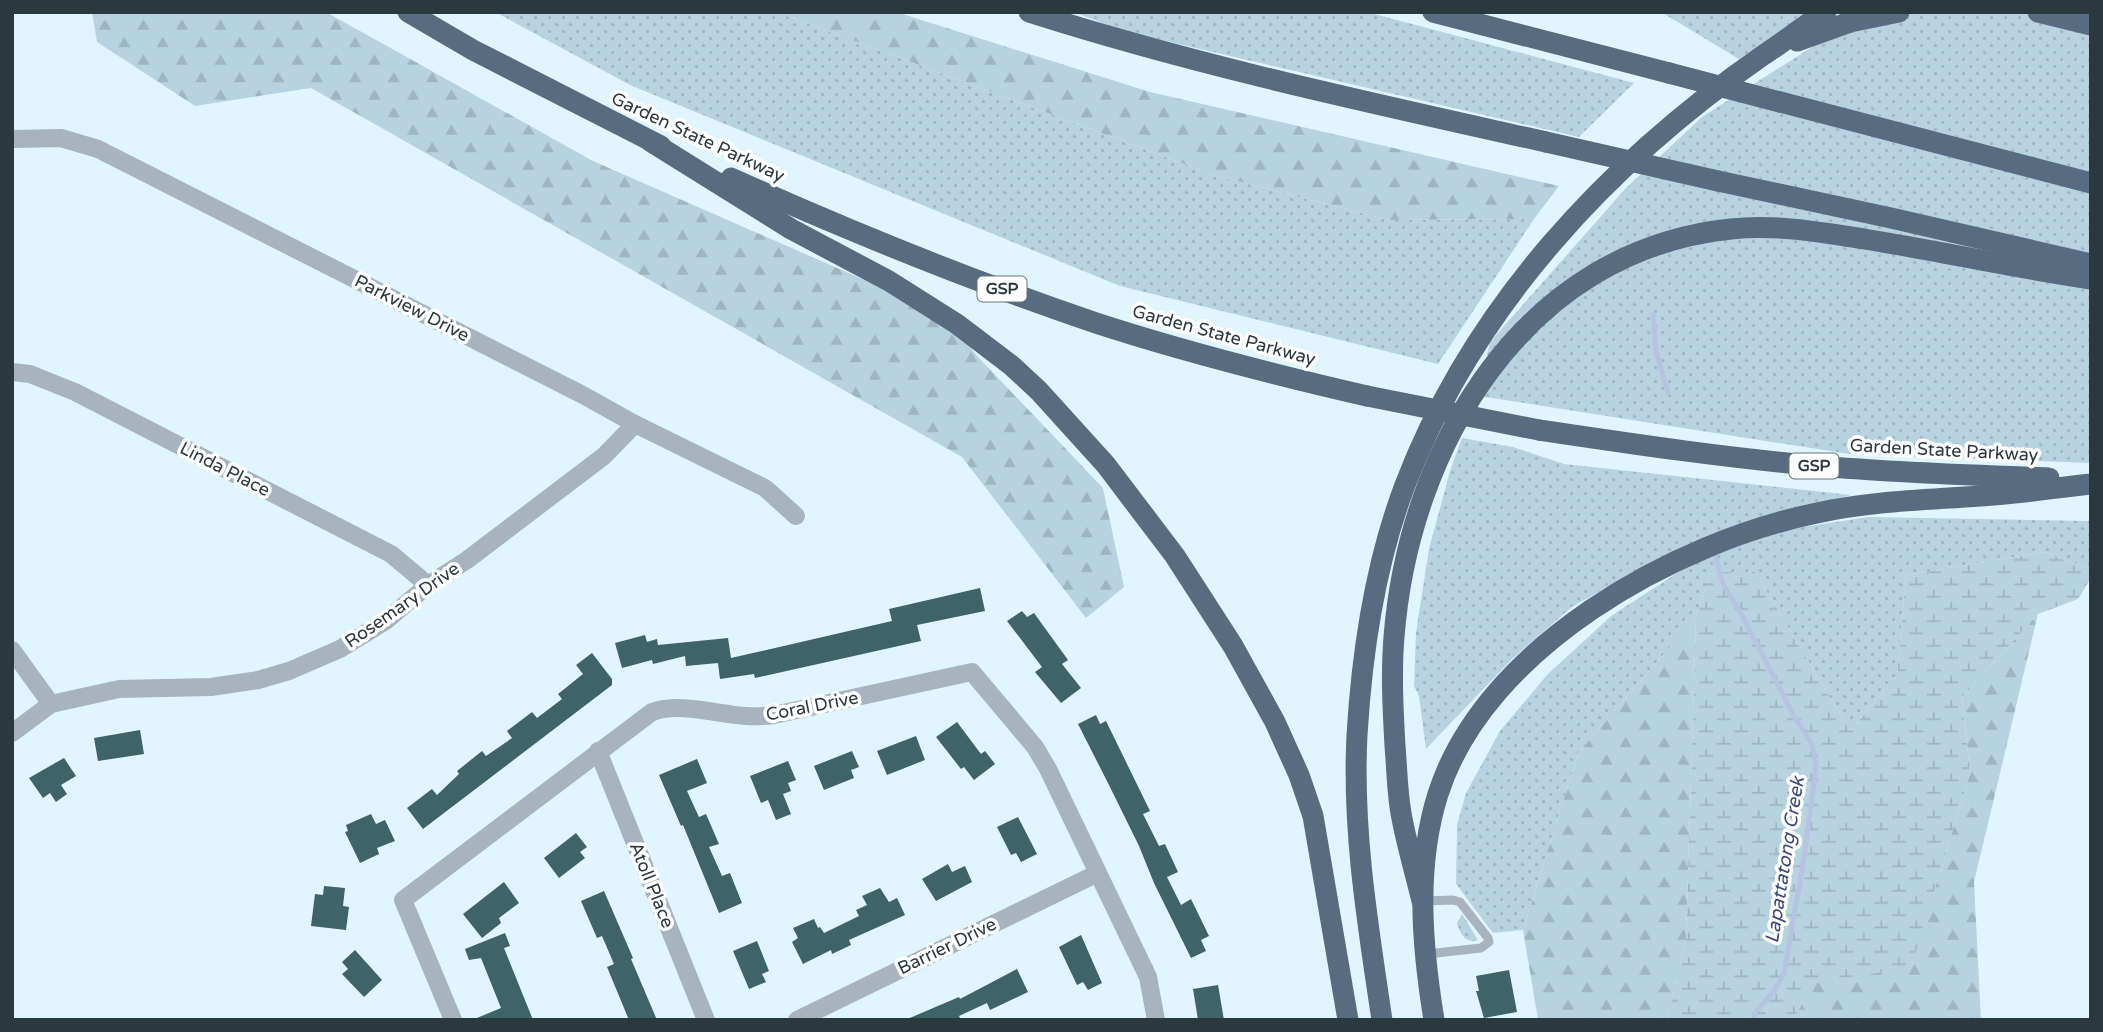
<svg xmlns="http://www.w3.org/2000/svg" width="2103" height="1032" viewBox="0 0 2103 1032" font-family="'Varela Round',sans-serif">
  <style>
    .grass { fill: url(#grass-dots) }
    .forest { fill: url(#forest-firs) }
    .wetland { fill: url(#wetland-marsh) }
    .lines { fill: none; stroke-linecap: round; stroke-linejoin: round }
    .stream { stroke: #b7c4e1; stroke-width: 5 }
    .building { fill: #3e6368 }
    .lane { stroke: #a9b3bd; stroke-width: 9 }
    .street { stroke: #a9b3bd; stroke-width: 18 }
    .highway { stroke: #576c80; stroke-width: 21 }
    .highway-bridge { stroke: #576c80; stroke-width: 21 }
    .labels { text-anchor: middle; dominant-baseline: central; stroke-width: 7; stroke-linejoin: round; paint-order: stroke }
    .shield { fill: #fff; stroke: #6b7478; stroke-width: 2 }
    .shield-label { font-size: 16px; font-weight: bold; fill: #2b393e }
    .street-label { font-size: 18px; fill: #2b393e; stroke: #fff }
    .water-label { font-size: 19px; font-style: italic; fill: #3b4a74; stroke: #fff }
  </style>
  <defs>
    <pattern id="grass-dots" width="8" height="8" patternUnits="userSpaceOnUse" patternTransform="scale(1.75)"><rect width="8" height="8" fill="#b7d3df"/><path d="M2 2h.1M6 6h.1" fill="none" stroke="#9eb6c0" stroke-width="1.8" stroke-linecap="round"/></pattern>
    <pattern id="forest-firs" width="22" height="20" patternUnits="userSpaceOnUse" patternTransform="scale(1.75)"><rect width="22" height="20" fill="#b7d3df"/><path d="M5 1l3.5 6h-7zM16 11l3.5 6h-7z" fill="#9eb6c0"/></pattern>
    <pattern id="wetland-marsh" width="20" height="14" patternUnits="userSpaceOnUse" patternTransform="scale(1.75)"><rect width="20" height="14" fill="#b7d3df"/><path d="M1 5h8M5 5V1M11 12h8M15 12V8" fill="none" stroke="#9eb6c0"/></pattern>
  </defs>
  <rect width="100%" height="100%" fill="#e1f5fe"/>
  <g class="grass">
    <path d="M495 12H777L1214 175 1388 220 1534 219 1438 364 1120 286 630 85Z"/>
    <path d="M1073 12H1367L1634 83 1579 137 1127 32Z"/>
    <path d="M1661 12H1812L1739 59Z"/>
    <path d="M1867 12H2091V463L1849 454 1479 396 1490 342 1626 188 1702 117Z"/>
    <path d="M1462 438 1513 447 1564 464 1851 495 1699 541 1635 571 1572 607 1512 659 1426 749 1419 696 1414 686 1416 632 1429 549 1450 471Z"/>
    <path d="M1868 517 2091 521V569L2044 552 1906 575 1897 676 1850 731 1755 572H1710L1696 617 1578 753 1523 930 1493 933 1456 884 1457 825 1466 793 1500 731 1547 675 1611 616 1694 562 1784 530Z"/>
    <path d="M1462 914 1478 940C1466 944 1460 934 1457 923Z"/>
  </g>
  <g class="forest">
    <path d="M92 12H326L593 161 901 296 943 311 977 356 1103 488 1124 587 1086 618 962 457 311 88 195 106 97 42Z"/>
    <path d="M777 12H896L1150 92 1559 186 1534 219 1388 220 1214 175Z"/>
    <path d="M2038 614 1974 882 1981 1020H1793L1814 982 1911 967 1970 773 1962 697Z"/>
    <path d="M1696 617 1686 940 1667 1020H1538L1523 930 1578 753Z"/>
  </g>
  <path class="wetland" d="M2044 552 2091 569V578L2078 599 2038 614 1962 697 1970 773 1911 968 1815 982 1793 1020H1667L1686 940 1696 617 1710 572H1755L1850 731 1897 676 1906 575Z"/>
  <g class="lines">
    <g class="stream">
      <path d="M1653 314 1656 351 1668 393"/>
      <path d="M1714 552 1723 584 1744 619 1794 716 1812 744 1816 767 1803 864 1784 974 1774 991 1755 1013 1753 1020"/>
    </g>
  </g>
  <g class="building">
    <path d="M980 588 985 611 917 625 921 641 755 678 754 674 720 679 718 663 686 666 685 656 653 664 652 660 622 668 615 643 645 635 647 642 657 639 658 645 728 638 731 658 892 621 889 609Z"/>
    <path d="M1022 611 1027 617 1034 613 1068 660 1062 664 1081 688 1061 703 1035 672 1042 667 1007 621Z"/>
    <path d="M592 653 612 679V685L423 829 407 808 432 789 437 795 459 774 457 771 482 751 486 756 512 738 507 731 532 712 537 718 562 699 558 694 583 674 576 665Z"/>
    <path d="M1096 715 1100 724 1106 721 1150 811 1143 814 1159 846 1165 844 1178 872 1167 877 1181 905 1191 899 1209 936 1201 940 1206 951 1191 958 1154 883 1139 846 1109 785 1078 724Z"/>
    <path d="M957 722 981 754 985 751 995 764 974 780 964 767 961 769 936 737Z"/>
    <path d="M140 730 144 754 98 761 94 738Z"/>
    <path d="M916 736 925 760 887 775 877 751Z"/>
    <path d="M852 751 859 767 851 770 854 778 824 790 814 766Z"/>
    <path d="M64 758 76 776 61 785 67 794 56 802 50 793 43 798 29 778Z"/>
    <path d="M697 759 707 783 687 791 699 817 706 814 719 844 709 847 722 876 730 873 742 903 719 913 683 825 681 826 659 775Z"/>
    <path d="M788 761 796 780 788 783 791 791 783 794 791 814 776 820 768 800 761 803 750 776Z"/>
    <path d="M371 814 376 824 385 820 395 841 377 848 379 854 360 863 345 832 348 831 346 825Z"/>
    <path d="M1018 817 1037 854 1021 862 1016 853 1011 855 997 827Z"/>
    <path d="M576 833 587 847 580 852 585 858 559 878 544 858Z"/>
    <path d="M948 864 952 872 965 866 972 882 936 901 922 879Z"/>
    <path d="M504 882 519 903 499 918 501 923 482 938 463 914Z"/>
    <path d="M324 886 345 888 343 906 349 907 346 930 311 926 315 894 323 895Z"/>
    <path d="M880 888 889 902 897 898 905 915 849 940 851 945 832 954 831 950 803 964 792 942 798 938 793 928 814 919 818 928 820 927 824 933 859 916 856 910 867 905 862 896Z"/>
    <path d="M604 891 633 958 631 959 657 1020H629L607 967 614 964 602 936 597 938 581 901Z"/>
    <path d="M505 933 510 946 504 948 533 1020H472L501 1008 481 958 469 960 465 949Z"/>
    <path d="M1081 935 1102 983 1088 990 1083 982 1077 985 1059 947Z"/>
    <path d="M757 941 769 971 762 974 766 982 749 989 733 951Z"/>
    <path d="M355 950 382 980 364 997 342 974 348 969 342 962Z"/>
    <path d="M1017 969 1028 992 990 1010 987 1003 959 1016 961 1020H905L959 997 960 999Z"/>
    <path d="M1509 970 1517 1012 1484 1018 1476 991H1479L1476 976Z"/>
    <path d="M1218 985 1224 1020H1198L1193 989Z"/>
  </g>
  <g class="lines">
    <path class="lane" d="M1424 901 1453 900 1460 902 1488 938 1489 942 1481 948 1427 954"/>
    <g class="street">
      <path d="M12 139 61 138 98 149 581 394 635 424 765 488 796 516"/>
      <path d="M12 372 30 374 75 392 391 554 428 585"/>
      <path d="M12 650 51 704"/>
      <path d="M12 733 51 704 119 689 211 687 258 680 289 671 340 649 387 620 428 585 467 560 604 456 635 424"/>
      <path d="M598 751 706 1020"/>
      <path d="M453 1020 403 900 652 712C681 702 716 714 746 716 755 717 765 716 774 715L972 672 1035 747 1048 769 1148 977 1156 1020"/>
      <path d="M797 1020 1098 873"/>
    </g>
    <g class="highway">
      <path d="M408 12 473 50 661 146"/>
      <path d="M1029 12C1198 66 1372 103 1546 142"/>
      <path d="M1433 12 1669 73"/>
      <path d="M2038 12 2091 25"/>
      <path d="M1797 41 1850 22 1899 12"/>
      <path d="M1780 102 2091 183"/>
      <path d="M650 141 791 229 889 281 957 324 1012 366 1039 391 1106 465 1175 556 1233 646 1275 722 1299 775 1313 816 1348 1020"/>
      <path d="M731 178C851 232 972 281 1096 323 1185 352 1276 375 1367 396"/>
      <path d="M1718 181 1891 218 2091 264"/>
      <path d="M1539 430C1633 444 1726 458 1820 466 1896 473 1972 475 2049 478"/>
      <path d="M1422 901C1415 872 1406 842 1401 813 1397 791 1397 768 1395 746 1393 710 1391 673 1394 637 1409 445 1525 250 1731 229 1775 224 1820 232 1864 239 1940 251 2015 268 2091 279"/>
      <path d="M1382 1020C1368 926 1352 830 1357 735 1362 651 1375 564 1405 485 1473 307 1608 163 1762 56 1784 42 1804 25 1826 12"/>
      <path d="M1434 1020C1422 946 1415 867 1438 794 1485 647 1675 542 1817 513 1871 501 1926 500 1980 496 2017 494 2054 488 2091 484"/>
    </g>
    <g class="highway-bridge">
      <path d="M1669 73 1780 102"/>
      <path d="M1546 142 1718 181"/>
      <path d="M1367 396 1539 430"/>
    </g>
  </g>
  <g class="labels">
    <g class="shield">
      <rect x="977.5" y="276.5" width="49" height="25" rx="5"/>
      <rect x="1789.5" y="453.5" width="49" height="25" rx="5"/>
    </g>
    <g class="shield-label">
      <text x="1002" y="289">GSP</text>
      <text x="1814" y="466">GSP</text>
    </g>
    <g class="street-label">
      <text transform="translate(698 137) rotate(25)">Garden State Parkway</text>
      <text transform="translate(412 308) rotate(27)">Parkview Drive</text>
      <text transform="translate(1224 335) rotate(15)">Garden State Parkway</text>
      <text transform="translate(1944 450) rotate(3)">Garden State Parkway</text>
      <text transform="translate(225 469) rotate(27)">Linda Place</text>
      <text transform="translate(402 605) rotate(-35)">Rosemary Drive</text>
      <text transform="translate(812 706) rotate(-11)">Coral Drive</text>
      <text transform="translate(652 885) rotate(68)">Atoll Place</text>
      <text transform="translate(947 946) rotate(-26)">Barrier Drive</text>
    </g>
    <g class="water-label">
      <text transform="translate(1785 860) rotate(-81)">Lapattatong Creek</text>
    </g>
  </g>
  <rect width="2103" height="1032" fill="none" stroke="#2b393e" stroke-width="28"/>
</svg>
